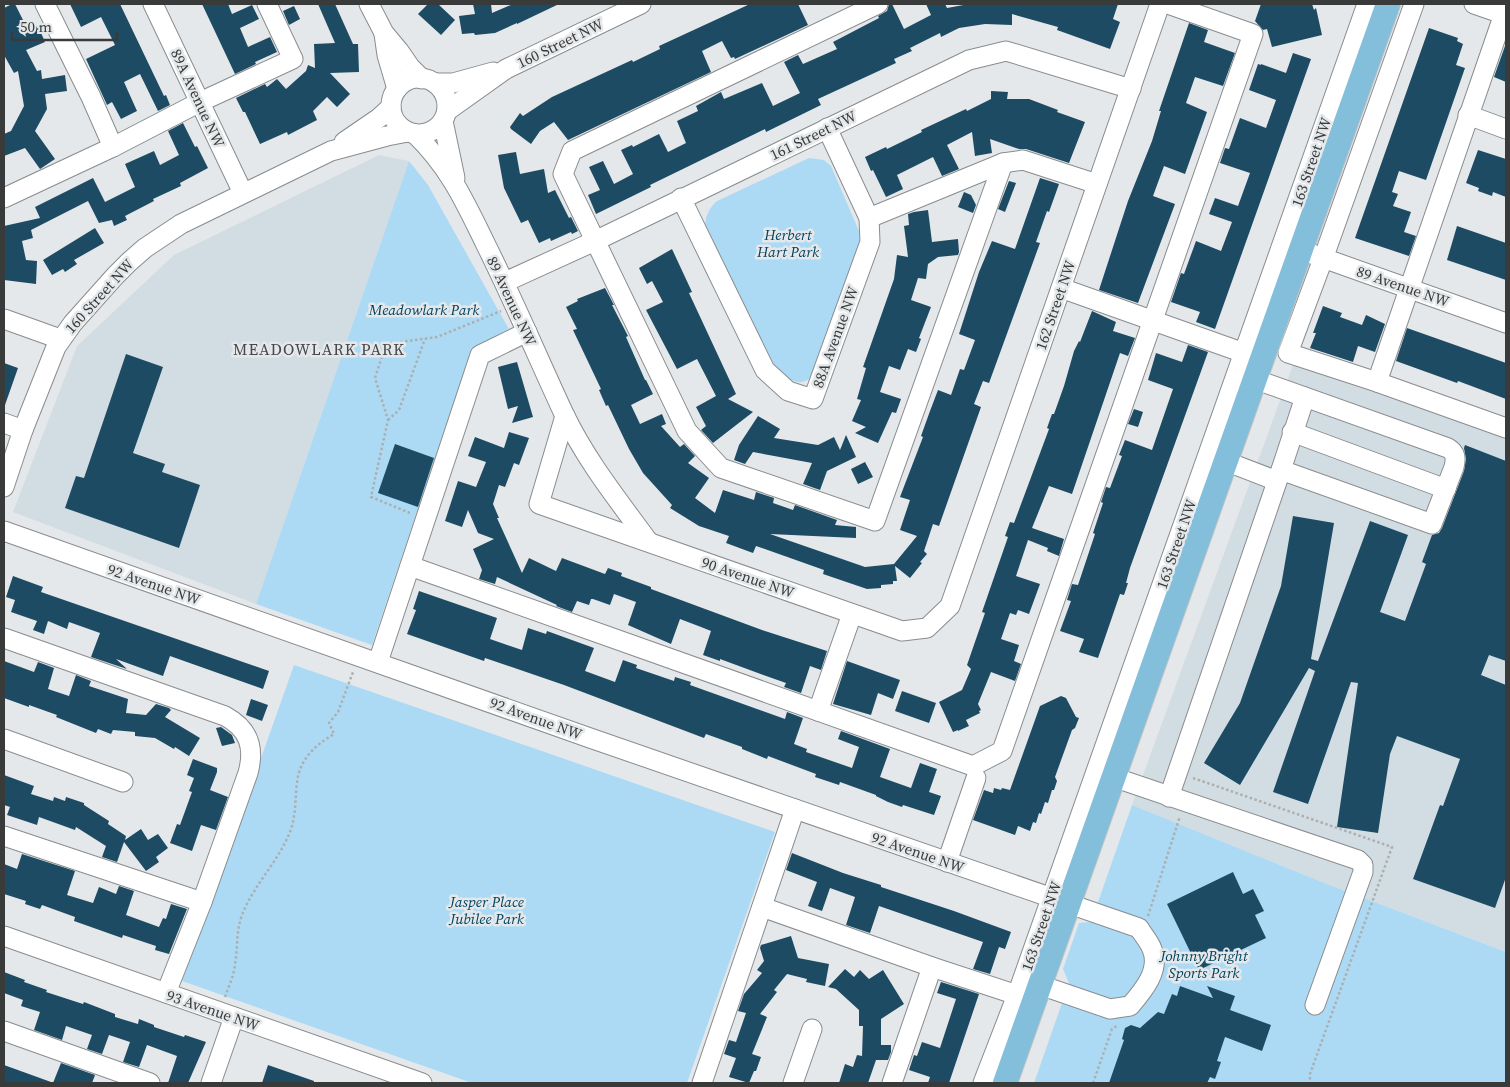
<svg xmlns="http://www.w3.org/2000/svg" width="1510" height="1087" viewBox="0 0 1510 1087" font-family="'Source Serif 4',serif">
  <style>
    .built { fill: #d2dde3 }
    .green { fill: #acdaf5 }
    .building { fill: #1d4b63 }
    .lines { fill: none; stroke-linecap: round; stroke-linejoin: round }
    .minor-casing { stroke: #898c8e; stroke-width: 21 }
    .major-casing { stroke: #c4c4c4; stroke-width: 26 }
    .path { stroke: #acafb0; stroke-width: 2.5; stroke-dasharray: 2.5 2.5; stroke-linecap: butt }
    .minor { stroke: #fff; stroke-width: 19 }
    .major { stroke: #83beda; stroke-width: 24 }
    .labels { text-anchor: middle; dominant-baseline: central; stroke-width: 5; stroke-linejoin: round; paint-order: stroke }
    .street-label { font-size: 15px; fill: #393b3b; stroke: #e5e8ea }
    .park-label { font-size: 15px; font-style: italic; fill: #024460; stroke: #e5e8ea }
    .neighbourhood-label { font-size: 16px; letter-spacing: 1px; fill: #46494b; stroke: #e5e8ea }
  </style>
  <rect width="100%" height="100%" fill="#e5e8ea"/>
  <g class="built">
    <path d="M379 155 409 161 256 604 13 512 77 346 174 255Z"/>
    <path d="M1294 362 1506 437V952L1327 884 1132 805Z"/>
  </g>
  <g class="green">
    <path d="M809 158 824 160 831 166 859 231 860 242 813 375C800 391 783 377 774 366L705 229C705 217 708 209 717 201Z"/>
    <path d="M409 161 428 185 510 331 472 349 372 645 256 604Z"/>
    <path d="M294 665 775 832 687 1083H472L182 981Z"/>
    <path d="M1132 805 1327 884 1506 952V1083H1034L1069 983 1063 969 1079 923 1091 922Z"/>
  </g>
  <g class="building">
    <path d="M12 4H15L28 30 38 26 45 42 26 50 37 71 41 70 42 79 65 75 67 91 45 94 47 109 35 131 55 159 40 169 25 148 4 156V134L11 131 24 106 18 71 14 73 4 55V8Z"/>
    <path d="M70 4H120L164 96 166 95 170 105 158 111 140 74 124 82 137 111 121 119 112 102 107 105 86 59 115 45 101 17 81 27Z"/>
    <path d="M202 4H228L232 14 252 5 259 19 240 28 248 47 270 37 277 52 255 62 256 64 235 74Z"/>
    <path d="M318 4H335L353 44H358L359 72 330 73 350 94 337 107 327 97 313 111 317 120 288 135 287 132 260 144 245 112H243L236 98 265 84 267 87 277 79 286 89 306 71 308 65 315 68 314 44 335 43Z"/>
    <path d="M428 4H438L455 20 441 35 418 14Z"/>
    <path d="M473 4H491L492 13 513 4H559L517 24V23L495 33 475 35 474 33 462 34 459 16 475 14Z"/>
    <path d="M750 4H798L808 25 735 59 734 57 731 58 722 41 702 51 711 72 568 140 554 122 540 131 531 144 511 129 510 127 520 113 523 116 552 97 632 60 633 62 660 49 659 46Z"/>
    <path d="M889 4H892L904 29 931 15 926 4H945L947 8 969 4H1118L1113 19 1120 22 1110 49 1057 30 1058 27 1012 14V25L985 24 959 28 941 37 940 33 910 48 912 51 894 59 896 63 818 99 821 105 766 132 765 129 650 185 651 187 596 214 588 195 600 190 589 167 603 161 614 184 633 174 621 150 632 145 633 147 659 134 668 152 686 143 677 121 698 111 696 106 721 92 724 99 762 83 773 106 800 93 784 62 798 55 803 64 837 49 833 42 879 18 878 16 887 11Z"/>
    <path d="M1261 4H1312L1314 10 1316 8 1322 35 1272 47 1267 29 1263 30 1255 21Z"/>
    <path d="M294 6 300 19 289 25 283 11Z"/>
    <path d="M1189 23 1208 30 1204 42 1235 53 1223 86 1195 77 1186 103 1207 112 1185 174 1164 166 1153 196 1175 204 1138 303 1099 290 1128 201 1152 141 1161 111H1159Z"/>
    <path d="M1429 28 1458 38 1457 41 1463 44 1456 65 1465 68 1426 180 1399 171 1392 192 1398 194 1393 206 1411 212 1404 232 1416 236 1409 256 1355 238Z"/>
    <path d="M1505 46H1506V82L1494 77Z"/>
    <path d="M1293 53 1311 59 1215 329 1196 322 1200 312 1171 302 1181 273 1184 274 1196 241 1221 251 1232 222 1209 214 1215 198 1238 206 1250 173 1220 163 1225 148 1229 149 1240 118 1266 128 1276 100 1249 90 1258 64 1261 65V64L1286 73Z"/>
    <path d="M991 91 1008 92 1007 99H1029L1058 110 1057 112 1085 122 1069 163 1026 149H1019L990 139 992 153 975 156 972 132 947 145 959 169 942 176 933 157 897 175 903 189 886 197 873 170 871 171 865 157 886 147 887 149 922 132 921 130 966 109 967 111 991 99Z"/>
    <path d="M183 123 195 147 197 146 208 168 180 183 181 186 153 199 154 201 125 216 127 220 114 226 112 220 99 223 88 201 31 230 33 238 22 241 26 260 37 261 36 284 4 280V226L40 218 35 207 93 178 105 202 135 187 125 164 154 151 160 165 179 155 168 131Z"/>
    <path d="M1478 150 1506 159V197L1493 192 1492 196 1478 191 1479 188 1466 183Z"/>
    <path d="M516 152 520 174 544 169 548 193 555 190 569 218 571 217 578 231 572 234 571 232 551 241 550 238 539 243 528 220 521 223 504 188 498 155Z"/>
    <path d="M1040 178 1059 184 1049 212 1047 211 1036 242 1040 243 989 383 983 381 974 404 981 407 939 526 933 524 924 551 927 554 920 562 922 563 910 578 895 566 897 581H893V584L881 585V588L867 589 823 574 824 570 756 546 753 553 726 543 729 536 699 526 670 508 672 505 643 473 629 449 608 405 606 406 599 390 601 389 573 330 577 329 566 307 578 301 577 299 605 288 614 305H612L628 336 626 337 645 380H646L653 394 631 405 640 424 662 414 666 424 661 426 680 447 684 444 695 456 688 463 709 478 695 498 715 513 723 490 754 500 756 492 774 498 773 503 793 510 795 505 837 520 835 525 856 527V538L770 534 865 567 894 564 917 536 900 530 910 500 900 497 923 437 921 436 930 411 938 390 951 395 960 369 964 370 975 340 959 334 979 272 992 241 1015 249Z"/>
    <path d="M1009 181 1016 183 1005 212 998 209Z"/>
    <path d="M964 192 971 195 976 205 973 213 958 207Z"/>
    <path d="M928 210 932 242 958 239 959 252 958 255 938 257 928 264 926 279 918 278 911 300 931 307 919 338 921 339 916 352 908 349 900 370 889 366 880 392 901 399 896 413 892 412 878 443 855 433 866 427 852 421 861 400 857 399 866 368 863 367 894 279 897 255 908 257 904 226 909 225 908 214 914 212Z"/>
    <path d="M1457 226 1506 243V280L1447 260Z"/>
    <path d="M95 228 104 243 74 260 77 264 65 272 63 269 52 275 43 260Z"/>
    <path d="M672 249 692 292 689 293 736 394 728 399 753 412 713 443 701 430 706 426 696 407 716 396 697 359 677 369 646 310 663 302 652 281 647 284 639 268Z"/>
    <path d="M1323 306 1342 313 1340 317 1362 325 1366 315 1385 324 1375 352 1358 346 1353 362 1310 348 1316 333H1313Z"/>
    <path d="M1092 311 1116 322 1113 331 1135 338 1128 356 1120 353 1072 494 1049 486 1032 528 1064 539 1059 556 1047 551 1048 548 1028 540 1016 576 1040 584 1029 614 1018 610 1016 615 1010 613 1001 639 1019 645 1014 661 1021 664 1015 681 991 672 978 704 981 710 979 711 980 713 966 720 969 726 958 731V730L953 732 939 702 962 690 971 669 967 665 985 613 982 612 1008 537 1005 536 1010 522 1014 523 1049 429 1047 428 1052 414H1054L1064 386 1074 351 1079 341 1080 342Z"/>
    <path d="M1407 328 1506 363V399L1458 381 1457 383 1396 361Z"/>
    <path d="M1188 345 1208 352 1130 568 1126 583H1128L1124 595 1120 594 1098 658 1079 652 1084 639 1060 631 1071 601 1067 600 1072 584 1078 585 1095 534 1093 533 1103 503 1101 502 1106 487 1110 488 1122 456 1119 455 1125 440 1152 450 1173 389 1148 380 1156 353 1182 362Z"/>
    <path d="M126 354 163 367 133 453 165 464 162 472 200 485 179 548 65 508 76 476 84 478Z"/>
    <path d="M517 362 533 417 512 423 518 406 508 409 498 367Z"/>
    <path d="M4 363 18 368 5 405 4 404Z"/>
    <path d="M1134 409 1143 412 1138 427 1128 424Z"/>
    <path d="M758 416 780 429 774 438 818 445 834 437 840 450 846 435 856 457 827 471 820 490 803 484 812 463 753 452 745 464 734 460 739 445Z"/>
    <path d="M509 432 529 438 519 465 514 463 505 487 499 485 493 504 499 518H497L522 573 529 558 556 571 562 558 605 574 608 568 622 573 621 576 651 587V589L765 631 827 651 821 670 810 666 801 693 784 687 786 683 769 677 720 659V661L703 655 711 631 701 627 680 619 671 644 628 625 636 602 614 594 610 605 593 599H591L589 605 577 601 572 612 556 606 557 605 497 577 495 584 479 579 482 570 473 549 494 539 478 533 468 510 462 527 445 521 458 481 476 487 486 462 468 456 475 437 504 448Z"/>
    <path d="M395 444 434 458 418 507 378 493Z"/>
    <path d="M1465 445 1506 461V661L1489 655 1481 675 1506 685V877L1495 908 1413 879 1440 805 1443 806 1460 759 1397 736 1390 754 1378 833 1337 827 1358 683 1351 682 1308 804 1273 792 1315 671 1309 668 1240 785 1204 763 1240 703 1281 586 1293 516 1334 523 1311 659 1318 661 1370 521 1408 535 1380 612 1405 621 1426 564 1422 562 1432 535 1439 533 1442 528 1464 471 1466 459 1464 448Z"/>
    <path d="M865 462 873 477 858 484 851 469Z"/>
    <path d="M13 576 43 587 41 592 269 671 263 689 170 656 163 676 116 659 127 669 91 657 100 633 69 622 67 629 48 621 44 634 33 630 37 621 11 612 15 600 6 597Z"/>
    <path d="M419 591 497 618 490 639 522 650 528 628 546 634 547 631 594 648 585 671 615 682 623 660 637 665 636 668 674 681 675 677 691 682 690 685 785 719 787 712 803 718 794 744 807 749 806 752 852 768 859 747 838 739 841 731 890 749 880 777 911 788 920 763 937 769 929 792 941 796 934 815 903 805 902 807 888 802 876 796V795L840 782 839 785 815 777 816 774 768 756 767 759 742 749V747L706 734 704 738 564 685 485 658 484 661 407 634 416 610 413 609Z"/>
    <path d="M4 661 34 672 38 662 54 668 48 689 69 696 76 675 91 681 89 686 128 699 126 713 146 715 156 704 169 708 171 710 165 717 200 738 189 756 175 747 174 749 155 738 135 736V732L113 730 111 734 98 729 96 733 56 717 57 715 29 705V707L4 698Z"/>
    <path d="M847 661 900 680 893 699 878 693 871 715 833 704Z"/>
    <path d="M902 691 936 703 929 723 895 711Z"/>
    <path d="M1061 696 1066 698 1076 717 1079 718 1075 728 1072 730 1055 777 1057 781 1054 790H1052L1048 803 1045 802 1041 814 1039 813 1036 823 1033 822 1030 831 1018 826 1015 835 973 820 984 790 993 793 994 788 1001 790 1002 788 1010 790 1040 706Z"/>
    <path d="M251 699 268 705 262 721 246 715Z"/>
    <path d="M221 727 232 735 235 743 222 746 216 728Z"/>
    <path d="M193 759 217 768V772L210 790 228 797 216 830 201 825 192 851 170 843 177 824 180 825 192 792 189 791 194 778 187 775Z"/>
    <path d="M4 775 34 786 31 794 53 801 54 797 65 801 66 797 84 803V805L109 821 108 824 126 836 125 840 141 829 148 840 158 834 168 848 156 857 159 862 146 871 124 842 117 862 102 857 106 846 76 827 75 830 39 817 37 825 7 815 10 807 4 805Z"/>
    <path d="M792 853 843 873 881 885V887L954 911 1011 932 1005 949 999 947 990 974 973 969 983 942 879 906 870 933 846 925 855 897 830 888 822 911 808 906 817 882 786 870Z"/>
    <path d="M22 854 75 871 67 895 93 903 99 887 116 894 119 886 134 891 126 915 159 927 163 918 166 919 171 904 187 909 169 954 155 950 156 946 123 935 122 938 74 921 75 917 42 905 40 909 25 904 26 901 4 894V864L17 869Z"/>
    <path d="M1233 872 1243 894 1253 889 1264 911 1255 915 1266 938 1199 970 1167 904Z"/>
    <path d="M791 936 798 958 829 964 825 986 806 982 807 979 787 974 774 990 777 992 760 1014 767 1017 752 1054 761 1057 756 1071H754L749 1083 729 1077 736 1058 724 1054 729 1040 736 1042 746 1013 738 1011 744 994 762 973 757 970 764 961 760 948 761 945Z"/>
    <path d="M845 969 854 977 860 970 869 979 883 970 904 1004 881 1019V1045H891V1052L888 1060H876L868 1083H839L845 1064 853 1067 857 1055 862 1056 863 1026H859V1010L836 989 828 987Z"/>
    <path d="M4 972 25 980 24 982 47 990 46 992 83 1004 84 1002 115 1014V1017L138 1024 139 1019 154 1025V1027L184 1037 185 1035 206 1042 188 1083H168L177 1056 147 1045 139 1067 123 1062 130 1042 109 1035 102 1054 87 1049 92 1035 66 1026 62 1040 34 1030 40 1012 21 1006 23 1000 4 993Z"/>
    <path d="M941 982 979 994 949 1083H928L930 1077 909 1070 914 1055 917 1056 922 1042 940 1048 956 999 937 993Z"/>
    <path d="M1180 986 1213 998 1207 986 1235 996 1230 1010 1271 1025 1262 1051 1225 1037 1217 1061 1221 1062 1215 1079 1210 1077 1207 1083H1109L1124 1040 1122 1039 1125 1028 1131 1025 1140 1028 1158 1012 1164 1014 1172 994 1177 996Z"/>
    <path d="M61 1063 95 1075 92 1083H53Z"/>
    <path d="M4 1065 51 1082 50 1083H4Z"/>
    <path d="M268 1065 314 1081V1083H262Z"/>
  </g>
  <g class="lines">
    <defs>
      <g id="minor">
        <path d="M45 4 91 97 113 147"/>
        <path d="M153 4 243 193"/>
        <path d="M369 4 384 33 399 51 410 67 422 79"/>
        <path d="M878 4 572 151 563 174 687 431 721 468 875 521 1003 163"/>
        <path d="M1414 4 1323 259 1288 353 1377 382 1506 428"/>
        <path d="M1474 4 1506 15"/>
        <path d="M384 34 387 55 397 89"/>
        <circle cx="419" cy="106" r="28"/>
        <path d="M435 83H453L493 72"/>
        <path d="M447 111 506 69 641 4"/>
        <path d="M1468 115 1506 129"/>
        <path d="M443 121 455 178"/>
        <path d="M415 134C450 168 465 202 486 245 514 301 538 358 564 414 586 460 618 500 648 541"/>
        <path d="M344 142 379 118 391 107"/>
        <path d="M4 198 113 147 200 102 293 59 267 4"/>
        <path d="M681 198 765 370 788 391 813 399 870 242 869 218 827 128"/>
        <path d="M869 218 1003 163 1023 160 1097 184"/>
        <path d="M1312 254 1506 323"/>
        <path d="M505 282 595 241 969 60 1006 51 1131 89"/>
        <path d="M1061 288 1244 353"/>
        <path d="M4 319 60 339"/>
        <path d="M1377 382 1506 8"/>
        <path d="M565 416 539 504 902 631 927 628 950 606 1160 4"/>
        <path d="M4 423 23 430"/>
        <path d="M1292 432 1446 489"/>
        <path d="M1225 461 1277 481"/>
        <path d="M1281 470 1305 397"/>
        <path d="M4 487 23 430 56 347 73 323 115 276 129 262 145 248 181 224 331 151 387 136 408 132"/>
        <path d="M4 531 590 738 1139 928C1143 935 1149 941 1152 949 1161 970 1143 991 1130 1006L1110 1009 1040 985"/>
        <path d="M410 566 973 766 1002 751 1253 34 1168 4"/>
        <path d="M4 638 225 716C249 729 255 747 248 773L202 902 166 993"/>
        <path d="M378 662 480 355 527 332"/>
        <path d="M818 711 852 614"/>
        <path d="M4 739 123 782"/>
        <path d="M1113 777 1358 860 1363 865V872L1315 1005"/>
        <path d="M1169 797 1281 470 1432 524 1454 467C1456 458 1456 453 1448 448L1254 379"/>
        <path d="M4 836 202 902"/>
        <path d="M947 862 976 778"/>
        <path d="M762 907 932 967"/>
        <path d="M4 936 422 1083"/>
        <path d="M4 1031 150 1083"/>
        <path d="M211 1083 234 1017"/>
        <path d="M702 1083 795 809"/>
        <path d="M793 1083 812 1029"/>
        <path d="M892 1083 932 967 1017 995"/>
        <path d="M983 1083 1017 995 1367 4"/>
      </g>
      <path id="major" d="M1005 1083 1388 4"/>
    </defs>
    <use href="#minor" class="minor-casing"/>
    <use href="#major" class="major-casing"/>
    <g class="path">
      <path d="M388 420 399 410 425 339"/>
      <path d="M410 513 371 497 388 420 375 378 386 344 437 337 501 311"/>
      <path d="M1193 778 1392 847 1310 1074V1083"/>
      <path d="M1148 916 1180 816"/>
      <path d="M225 997C229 986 234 975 235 964 238 947 236 931 242 915 254 884 280 860 291 829 296 814 295 799 297 783 299 760 315 745 334 734L329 723 338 712 353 672"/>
      <path d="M1093 1083 1112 1029 1118 1025"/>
    </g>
    <use href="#minor" class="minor"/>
    <use href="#major" class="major"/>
  </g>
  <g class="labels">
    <g class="street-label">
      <text transform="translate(560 43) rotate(-26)">160 Street NW</text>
      <text transform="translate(198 98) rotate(65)">89A Avenue NW</text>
      <text transform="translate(813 135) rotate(-26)">161 Street NW</text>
      <text transform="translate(1311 162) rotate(-71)">163 Street NW</text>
      <text transform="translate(1403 286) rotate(19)">89 Avenue NW</text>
      <text transform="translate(99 296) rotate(-48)">160 Street NW</text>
      <text transform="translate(512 301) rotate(65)">89 Avenue NW</text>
      <text transform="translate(1055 305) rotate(-71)">162 Street NW</text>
      <text transform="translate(835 337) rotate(-70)">88A Avenue NW</text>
      <text transform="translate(1176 544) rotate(-71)">163 Street NW</text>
      <text transform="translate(748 577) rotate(19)">90 Avenue NW</text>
      <text transform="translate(154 584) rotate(19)">92 Avenue NW</text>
      <text transform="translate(536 718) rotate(20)">92 Avenue NW</text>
      <text transform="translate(918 852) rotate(19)">92 Avenue NW</text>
      <text transform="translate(1041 926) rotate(-71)">163 Street NW</text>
      <text transform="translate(213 1010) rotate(19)">93 Avenue NW</text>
    </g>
    <g class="park-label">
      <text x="788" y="234">Herbert<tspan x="788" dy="17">Hart Park</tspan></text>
      <text x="424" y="309">Meadowlark Park</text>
      <text x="487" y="901">Jasper Place<tspan x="487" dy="17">Jubilee Park</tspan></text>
      <text x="1204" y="955">Johnny Bright<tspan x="1204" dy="17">Sports Park</tspan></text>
    </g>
    <g class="neighbourhood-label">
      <text x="319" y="349">MEADOWLARK PARK</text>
    </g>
  </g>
  <rect width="1510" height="1087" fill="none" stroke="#393b3b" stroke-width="10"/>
  <path d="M12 32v8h105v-8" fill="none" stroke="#393b3b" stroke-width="2.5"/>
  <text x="20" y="32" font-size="15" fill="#393b3b" stroke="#e5e8ea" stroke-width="4" paint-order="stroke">50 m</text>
</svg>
